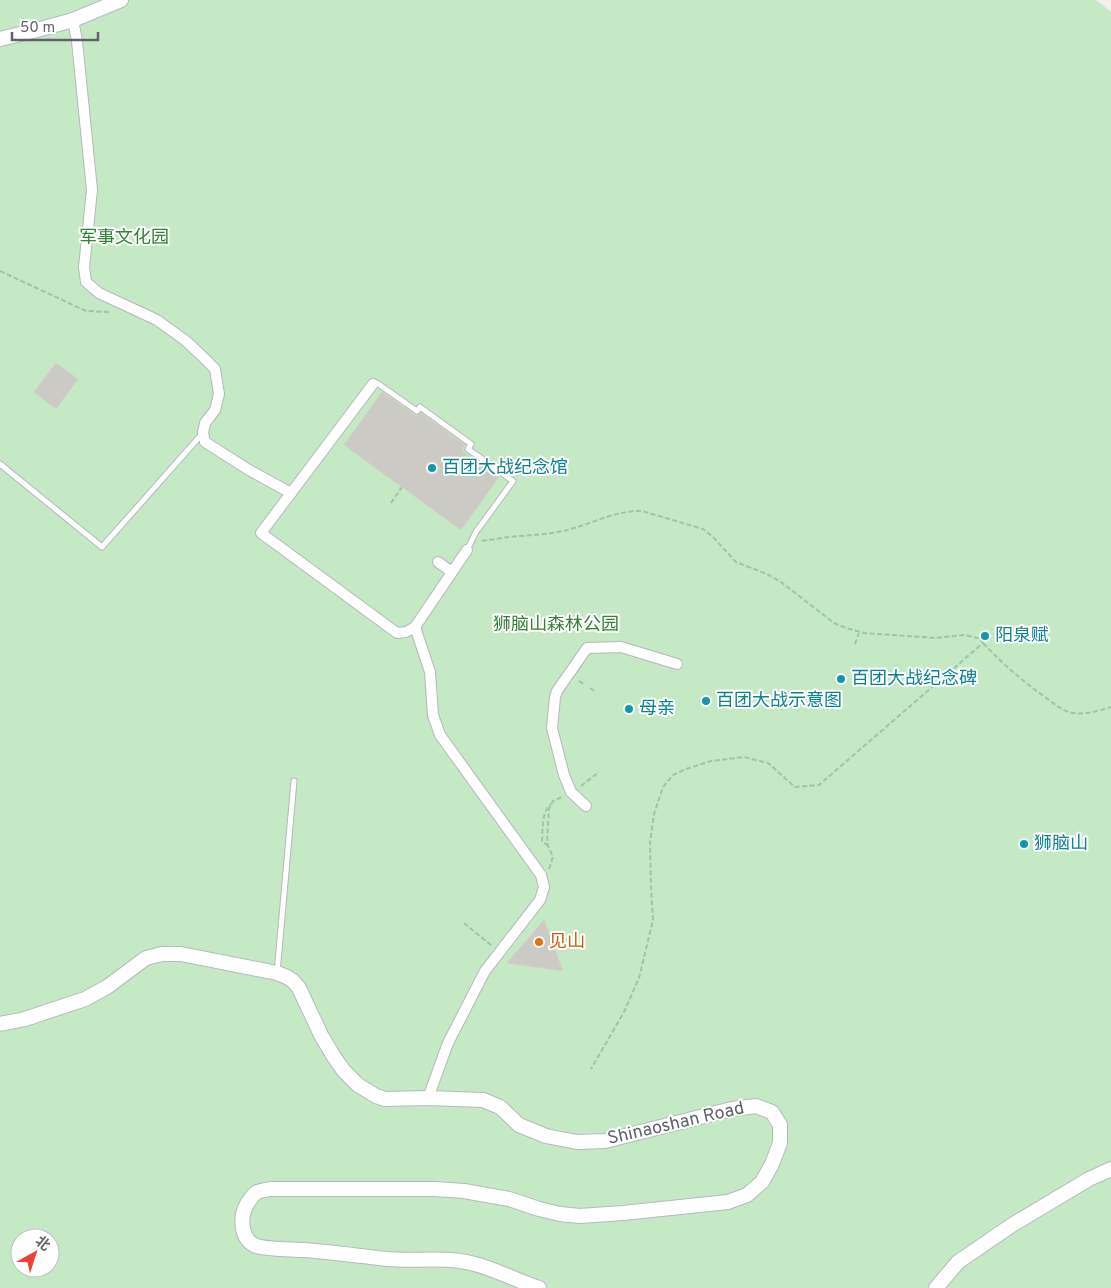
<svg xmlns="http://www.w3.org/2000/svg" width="1111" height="1288" viewBox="0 0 1111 1288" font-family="Overpass,'Noto Sans SC',sans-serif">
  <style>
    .green { fill: #c5e8c5; fill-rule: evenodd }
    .building { fill: #cccac5; stroke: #d6d1c6 }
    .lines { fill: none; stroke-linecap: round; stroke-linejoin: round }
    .lane-casing { stroke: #b5b8bc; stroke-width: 7 }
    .street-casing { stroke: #b5b8bc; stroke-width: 12 }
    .secondary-casing { stroke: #b6babf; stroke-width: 16 }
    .path { stroke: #9cc7a9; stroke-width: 2; stroke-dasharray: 5 2.5; stroke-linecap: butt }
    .lane { stroke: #fff; stroke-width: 5 }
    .street { stroke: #fff; stroke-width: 10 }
    .secondary { stroke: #fff; stroke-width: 14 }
    .culture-dot { fill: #0f9aa8; stroke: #fff; stroke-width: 2 }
    .food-dot { fill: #e8710a; stroke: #fff; stroke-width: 2 }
    .labels { text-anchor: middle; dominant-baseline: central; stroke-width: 4; stroke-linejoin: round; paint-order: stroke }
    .park-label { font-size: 18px; fill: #348238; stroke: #fff }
    .culture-label { font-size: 18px; fill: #0d838f; stroke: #fff; text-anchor: start }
    .food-label { font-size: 18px; fill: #c56008; stroke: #fff; text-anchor: start }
    .street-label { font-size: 18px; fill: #5f6368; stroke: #fff }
  </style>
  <rect width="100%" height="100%" fill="#f1efe8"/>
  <path class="green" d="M0 0H1096L1111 12V1288H0ZM20 1238H50V1268H20Z"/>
  <g class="building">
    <path d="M56 363 78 379 56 409 34 392Z"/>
    <path d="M382 392 417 416 421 413 465 445 462 451 499 477 461 530 344 445Z"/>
    <path d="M544 920 563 971 507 963Z"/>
  </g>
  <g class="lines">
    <defs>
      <g id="lane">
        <path d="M373 384 377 383 417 411 420 407 471 444 468 449 513 481 476 532 467 550"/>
        <path d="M0 464 102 547 202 434"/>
        <path d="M277 973 294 781"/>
      </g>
      <g id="street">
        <path d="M73 20 77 41 92 190 84 267 86 282 99 293 157 320 186 341 202 356 215 369 219 394 215 410 205 423 203 433 205 442 249 470 291 493"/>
        <path d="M373 384 261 533 397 633 406 632 415 627 430 672 433 715 440 735 541 875 544 887 540 900 485 971 448 1043 428 1098"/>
        <path d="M438 562 452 572"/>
        <path d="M415 627 467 550"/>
        <path d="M586 806 571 792 564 775 552 728 555 697 557 691 587 648 621 647 677 664"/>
      </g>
      <g id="secondary">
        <path d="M0 39 37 30 73 20 121 0"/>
        <path d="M0 1024 25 1019 85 999 107 987 146 958 162 954H181L277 973 287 977 293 981 299 988 321 1035 334 1057 344 1071 358 1085 376 1096 385 1099 428 1098 483 1100 500 1107 519 1125 546 1136 577 1142 605 1141 732 1109 756 1106 772 1112 780 1125V1143L772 1164 762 1182 747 1195 728 1202 623 1213 580 1216 560 1214 539 1209 509 1199 464 1191 435 1189H271C257 1191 255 1191 247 1204 240 1216 240 1237 254 1245 264 1250 292 1249 304 1250 331 1252 359 1256 387 1259 411 1261 436 1258 460 1261 488 1265 512 1279 539 1288"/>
        <path d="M936 1288 958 1262 1012 1225 1089 1179 1111 1169"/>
      </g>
    </defs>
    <use href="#lane" class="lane-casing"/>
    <use href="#street" class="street-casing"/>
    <use href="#secondary" class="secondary-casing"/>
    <g class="path">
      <path d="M0 271 86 311 108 312 111 311"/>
      <path d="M391 503 402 487"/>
      <path d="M482 541C491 540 500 538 509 537 527 535 545 535 563 531 590 525 615 510 642 511L703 529 713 537 736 562 767 574 781 582 834 623 846 628 864 633 923 637 935 638 964 635 978 638 983 643 819 785 795 787 768 763 744 757 711 761 686 769 673 775 663 787 654 814 650 843 651 886 653 920 639 978 624 1012 591 1069"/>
      <path d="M983 643C1004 665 1021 680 1045 697 1053 703 1060 709 1069 712 1081 716 1099 711 1111 707"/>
      <path d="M855 644 859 633"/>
      <path d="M579 681 584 684"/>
      <path d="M590 688 596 692"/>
      <path d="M581 786 599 772"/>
      <path d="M548 846 542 841C543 829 541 813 551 804"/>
      <path d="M549 869 553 857 548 846 547 842 549 809 553 801 562 797"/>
      <path d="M464 923 492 946"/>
    </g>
    <use href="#lane" class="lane"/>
    <use href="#street" class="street"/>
    <use href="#secondary" class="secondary"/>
  </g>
  <g class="culture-dot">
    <circle cx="432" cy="468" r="5"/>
    <circle cx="985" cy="636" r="5"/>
    <circle cx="841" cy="679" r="5"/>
    <circle cx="706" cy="701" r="5"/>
    <circle cx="629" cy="709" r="5"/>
    <circle cx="1024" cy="844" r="5"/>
  </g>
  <circle class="food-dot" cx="539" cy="942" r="5"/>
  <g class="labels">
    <g class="park-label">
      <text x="124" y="238">军事文化园</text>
      <text x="556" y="625">狮脑山森林公园</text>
    </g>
    <g class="culture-label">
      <text x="442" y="468">百团大战纪念馆</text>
      <text x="995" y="636">阳泉赋</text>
      <text x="851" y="679">百团大战纪念碑</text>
      <text x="716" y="701">百团大战示意图</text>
      <text x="639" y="709">母亲</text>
      <text x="1034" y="844">狮脑山</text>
    </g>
    <g class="food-label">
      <text x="549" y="942">见山</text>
    </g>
    <g class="street-label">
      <text transform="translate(676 1124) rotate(-13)">Shinaoshan Road</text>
    </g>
  </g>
  <g transform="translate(35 1253) rotate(39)"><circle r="24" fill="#ffffff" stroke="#bfc1c3"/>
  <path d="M0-4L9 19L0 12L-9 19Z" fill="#ea4335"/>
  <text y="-8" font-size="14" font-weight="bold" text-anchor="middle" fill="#5f6368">北</text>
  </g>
  <path d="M12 32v8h86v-8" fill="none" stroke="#5f6368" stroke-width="2.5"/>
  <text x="20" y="32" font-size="15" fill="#5f6368" stroke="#ffffff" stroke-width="4" paint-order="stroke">50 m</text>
</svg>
